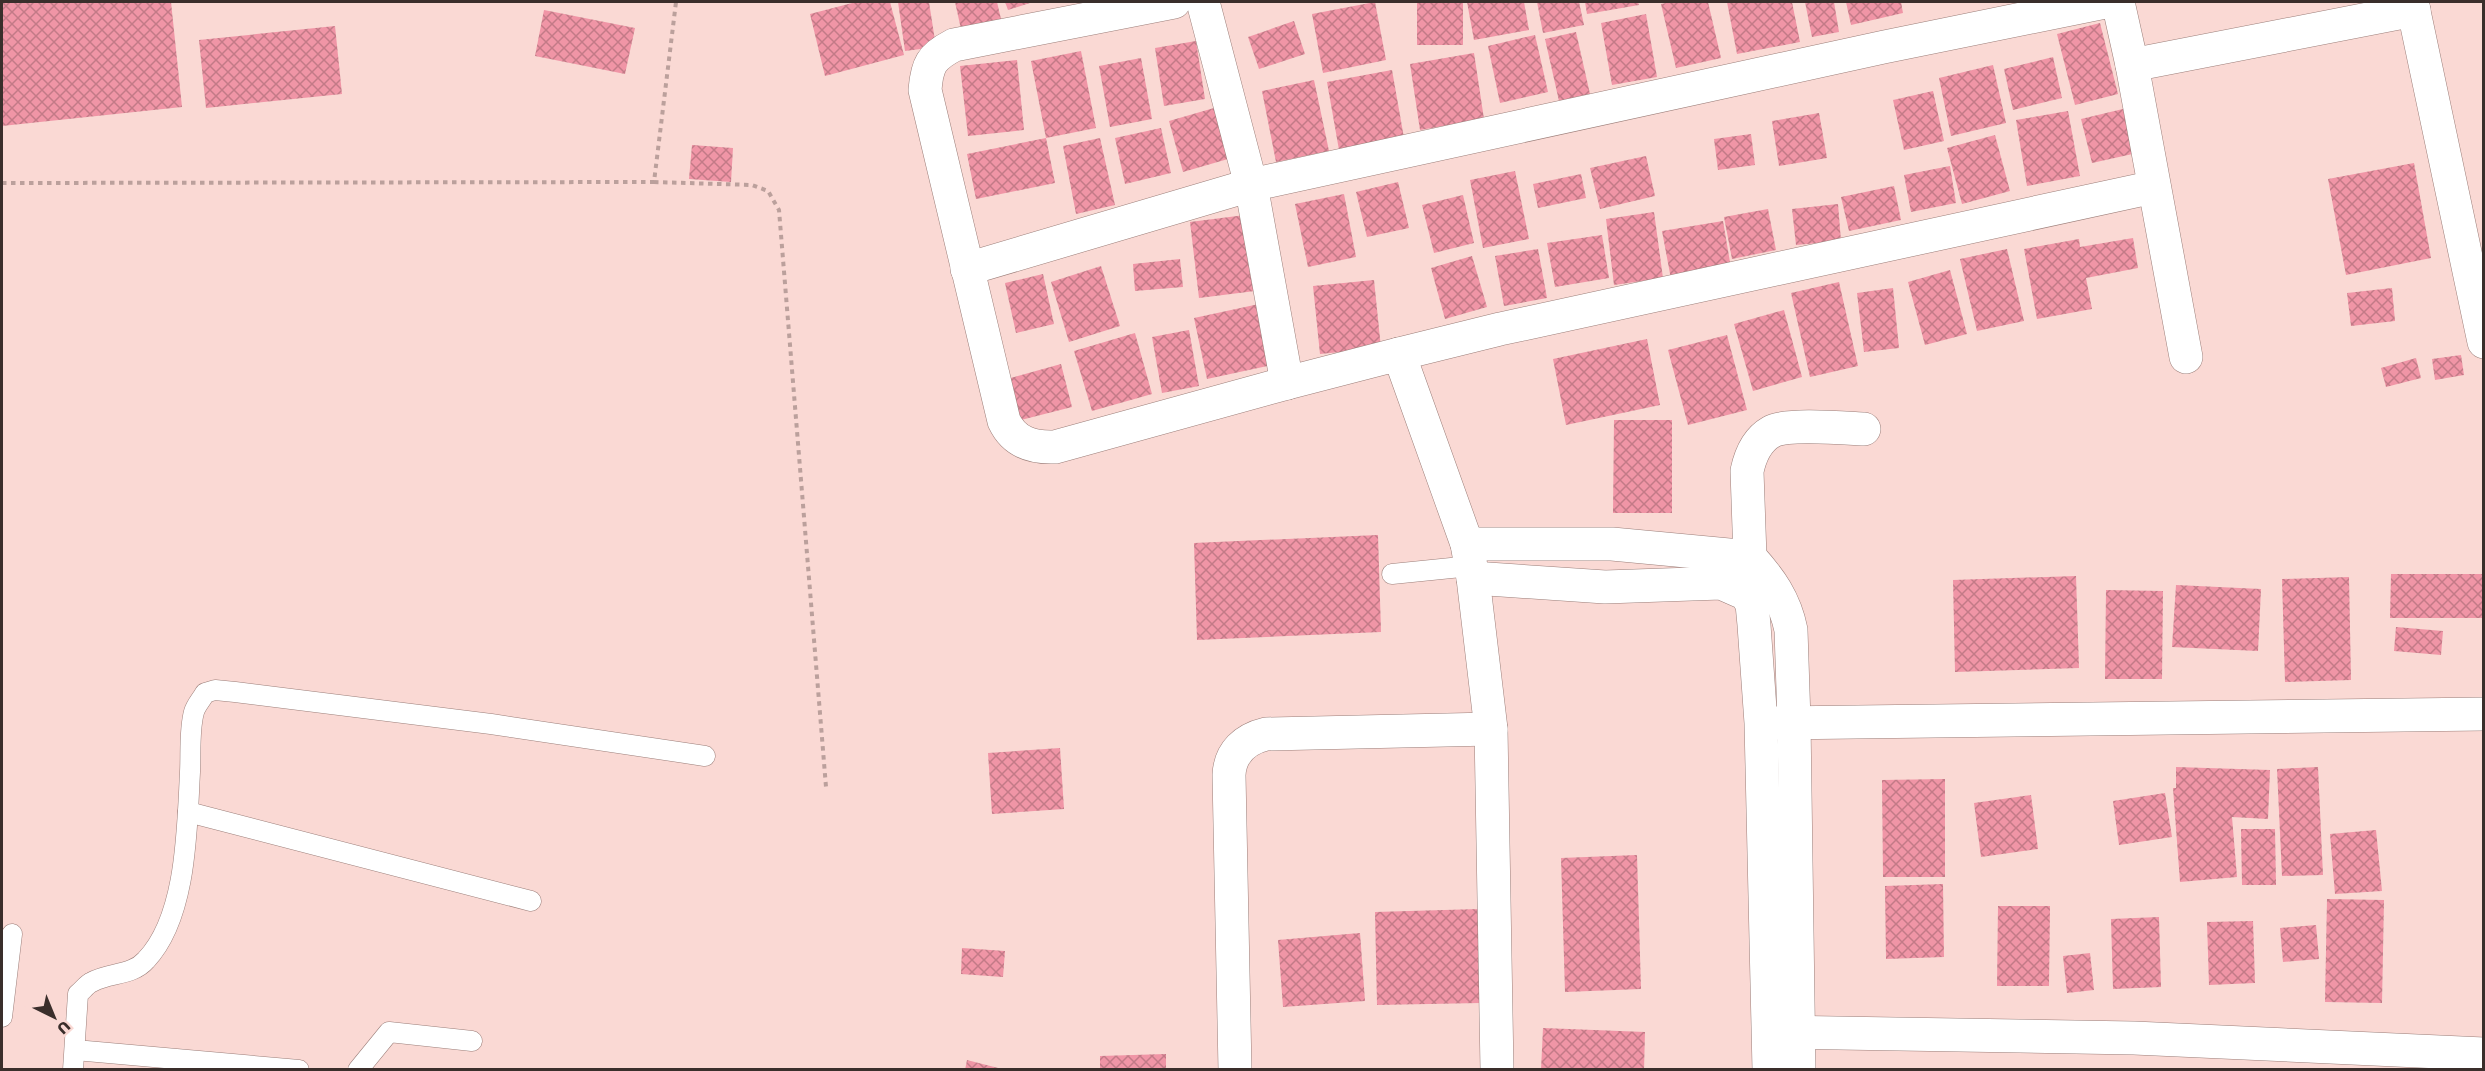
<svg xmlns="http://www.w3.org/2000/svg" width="2485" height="1071" viewBox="0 0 2485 1071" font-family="'Work Sans',sans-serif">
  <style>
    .building { fill: url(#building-cross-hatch) }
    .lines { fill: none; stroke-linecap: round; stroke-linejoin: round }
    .service-casing { stroke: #9b7e79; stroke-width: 21 }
    .minor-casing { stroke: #9b7e79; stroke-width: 34 }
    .path { stroke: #bba09c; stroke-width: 4; stroke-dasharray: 4.5 4.5; stroke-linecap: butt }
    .service { stroke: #fff; stroke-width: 20 }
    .minor { stroke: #fff; stroke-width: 33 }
  </style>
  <defs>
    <pattern id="building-cross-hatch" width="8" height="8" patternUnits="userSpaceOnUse" patternTransform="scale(1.5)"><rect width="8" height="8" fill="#f095a6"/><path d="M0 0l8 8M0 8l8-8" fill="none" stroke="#c37a87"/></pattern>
  </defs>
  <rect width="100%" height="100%" fill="#fad9d4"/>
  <g class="building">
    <path d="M2 2H171L182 107 2 126Z"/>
    <path d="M856 2H890L904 55 825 76 810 14Z"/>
    <path d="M898 2H929L936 47 905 51Z"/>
    <path d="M955 2H997L1001 19 961 29Z"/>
    <path d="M1005 2H1033L1008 10Z"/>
    <path d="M1375 2 1386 60 1323 73 1312 14Z"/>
    <path d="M1467 2H1524L1529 30 1474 40Z"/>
    <path d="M1537 2H1579L1584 25 1543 33Z"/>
    <path d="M1585 2H1638L1639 5 1587 14Z"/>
    <path d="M1671 2H1708L1721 58 1676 68 1661 4Z"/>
    <path d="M1727 2H1792L1800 42 1737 54Z"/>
    <path d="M1805 2H1834L1839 32 1812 37Z"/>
    <path d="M1846 2H1901L1903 13 1851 25Z"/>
    <rect x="1417" y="3" width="46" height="42"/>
    <path d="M544 10 635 28 625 74 535 56Z"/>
    <path d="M1646 14 1657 77 1612 85 1601 23Z"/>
    <path d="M1294 21 1305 54 1259 69 1248 37Z"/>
    <path d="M2100 23 2118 94 2075 105 2057 34Z"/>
    <path d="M335 26 342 94 206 108 199 40Z"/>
    <path d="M1576 32 1590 94 1559 101 1545 39Z"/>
    <path d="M1535 35 1548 92 1500 103 1488 46Z"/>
    <path d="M1196 41 1205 99 1164 106 1155 48Z"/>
    <path d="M1081 51 1096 128 1046 138 1031 61Z"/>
    <path d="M1474 53 1484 119 1420 130 1410 64Z"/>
    <path d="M2053 57 2062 98 2013 110 2004 69Z"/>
    <path d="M1141 58 1152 119 1110 127 1099 66Z"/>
    <path d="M1017 60 1024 130 968 136 960 66Z"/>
    <path d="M1993 65 2006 123 1951 136 1939 78Z"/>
    <path d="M1392 70 1404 138 1339 150 1327 82Z"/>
    <path d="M1314 80 1329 151 1276 162 1262 91Z"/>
    <path d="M1933 91 1944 141 1904 150 1893 100Z"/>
    <path d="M1214 108 1228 159 1183 172 1169 121Z"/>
    <path d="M2127 108 2137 153 2092 163 2081 119Z"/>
    <path d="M2068 111 2080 176 2027 186 2016 120Z"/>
    <path d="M1819 113 1827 158 1779 166 1772 121Z"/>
    <path d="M1161 128 1171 173 1125 184 1115 138Z"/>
    <path d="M1751 134 1755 165 1718 170 1714 139Z"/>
    <path d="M1995 135 2010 191 1962 204 1947 148Z"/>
    <path d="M1046 138 1055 183 976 199 967 154Z"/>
    <path d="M1100 138 1115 205 1076 214 1063 146Z"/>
    <path d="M692 145 733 148 731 182 689 179Z"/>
    <path d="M1646 156 1655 196 1600 209 1590 168Z"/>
    <path d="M2414 163 2431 258 2346 275 2328 179Z"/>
    <path d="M1950 166 1956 203 1911 212 1904 175Z"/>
    <path d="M1515 171 1529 239 1483 248 1470 180Z"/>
    <path d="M1581 174 1586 198 1538 208 1533 184Z"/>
    <path d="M1398 182 1409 228 1367 237 1356 192Z"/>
    <path d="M1894 186 1901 220 1849 231 1841 197Z"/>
    <path d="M1344 194 1356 257 1308 267 1295 204Z"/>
    <path d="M1463 195 1474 243 1434 253 1422 205Z"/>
    <path d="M1838 204 1841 241 1796 245 1792 209Z"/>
    <path d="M1768 209 1776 250 1732 259 1724 217Z"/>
    <path d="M1654 212 1663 278 1614 285 1606 219Z"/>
    <path d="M1245 215 1255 291 1199 298 1190 222Z"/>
    <path d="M1723 221 1731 268 1671 279 1662 231Z"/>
    <path d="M1602 235 1609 278 1555 287 1547 243Z"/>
    <path d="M2133 238 2138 268 2086 278 2092 309 2037 319 2024 249 2079 239 2080 247Z"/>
    <path d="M1538 249 1547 298 1504 306 1495 256Z"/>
    <path d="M2007 249 2024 321 1977 331 1960 259Z"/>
    <path d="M1472 256 1487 307 1445 319 1431 268Z"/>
    <path d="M1180 259 1183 287 1135 291 1133 264Z"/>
    <path d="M1101 266 1120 326 1069 342 1051 282Z"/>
    <path d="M1950 270 1967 334 1925 345 1908 282Z"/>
    <path d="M1043 274 1054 324 1016 333 1005 283Z"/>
    <path d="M1374 280 1381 348 1320 354 1313 286Z"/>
    <path d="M1839 282 1858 366 1810 377 1791 293Z"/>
    <path d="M1893 288 1899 348 1864 352 1857 293Z"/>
    <path d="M2392 288 2395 321 2351 326 2347 293Z"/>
    <path d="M1259 304 1272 365 1207 379 1194 318Z"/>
    <path d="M1784 310 1802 377 1753 391 1734 324Z"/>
    <path d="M1189 330 1199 386 1162 393 1152 337Z"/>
    <path d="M1135 333 1152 394 1092 411 1074 351Z"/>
    <path d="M1727 335 1747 410 1688 425 1668 350Z"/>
    <path d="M1647 339 1660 405 1566 425 1553 359Z"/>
    <path d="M2461 355 2464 375 2435 380 2432 359Z"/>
    <path d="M2416 358 2421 378 2386 387 2381 368Z"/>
    <path d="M1061 364 1072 407 1017 421 1007 379Z"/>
    <path d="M1614 420H1672V513H1613Z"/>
    <path d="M1378 535 1381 632 1197 640 1194 543Z"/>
    <path d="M2391 574H2484V618H2390Z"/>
    <path d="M2076 576 2079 668 1955 672 1953 580Z"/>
    <path d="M2349 577 2351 680 2285 682 2282 579Z"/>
    <path d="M2176 585 2261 589 2258 651 2172 647Z"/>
    <path d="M2106 590 2163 591 2162 679H2105Z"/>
    <path d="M2396 627 2443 631 2441 655 2394 651Z"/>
    <path d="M1060 748 1064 809 992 814 988 753Z"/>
    <path d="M2176 767 2270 770 2268 819 2232 817 2237 877 2180 882 2173 788H2176Z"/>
    <path d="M2318 767 2323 875 2282 876 2277 769Z"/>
    <path d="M1945 779V877H1883L1882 780Z"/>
    <path d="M2165 793 2172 837 2119 845 2113 801Z"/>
    <path d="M2031 795 2038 849 1981 857 1974 803Z"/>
    <path d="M2241 829H2275L2276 885H2242Z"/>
    <path d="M2376 830 2382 891 2335 894 2330 834Z"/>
    <path d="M1637 855 1641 989 1565 992 1561 858Z"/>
    <path d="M1943 884 1944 957 1886 959 1885 886Z"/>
    <path d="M2327 899 2384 900 2382 1003 2325 1002Z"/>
    <path d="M1998 906H2050L2049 986H1997Z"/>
    <path d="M1479 909 1480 1003 1377 1005 1375 912Z"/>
    <path d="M2159 917 2161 987 2113 989 2111 919Z"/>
    <path d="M2253 921 2255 983 2209 985 2207 922Z"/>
    <path d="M2316 925 2319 959 2283 962 2280 928Z"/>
    <path d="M1360 933 1365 1001 1283 1007 1278 940Z"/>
    <path d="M962 948 1005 951 1003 977 961 974Z"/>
    <path d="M2090 953 2094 990 2067 993 2063 956Z"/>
    <path d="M1543 1028 1645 1032 1644 1070H1541Z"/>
    <path d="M1166 1054V1070H1100V1056Z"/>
    <path d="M967 1060 1002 1069V1070H965Z"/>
  </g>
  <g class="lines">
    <defs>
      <g id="service">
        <path d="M1392 574 1471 566"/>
        <path d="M188 812 531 901"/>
        <path d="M2 1017 12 934"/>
        <path d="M75 1050 299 1070"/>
        <path d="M73 1070 78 994C83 990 87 984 92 982 110 972 132 976 146 960 187 917 187 828 190 772 191 753 189 730 194 712 196 705 202 699 205 693L215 690 235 692 491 724 705 756"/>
        <path d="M358 1070 389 1032 472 1041"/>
      </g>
      <g id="minor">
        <path d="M1174 2 954 45C931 57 927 65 925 90L1004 421C1014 442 1032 448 1055 447L1287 383"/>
        <path d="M1203 2 1251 185 1287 383 1399 354 1467 544 1473 578 1491 729 1497 1070"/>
        <path d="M2118 2 2132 65 2186 357"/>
        <path d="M2412 2 2484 342"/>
        <path d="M2132 65 2414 10"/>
        <path d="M967 269 1251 185 1884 47 2105 2"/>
        <path d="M1399 354 1500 329 2154 187"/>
        <path d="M1467 544H1612L1750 557C1770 579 1785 600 1791 630L1794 721 1799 1070"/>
        <path d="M1747 577 1750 557 1747 471C1750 457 1757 440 1771 432 1786 423 1844 428 1864 429"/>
        <path d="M1473 578 1605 587 1721 583 1746 594 1752 604 1754 625 1761 723 1769 1070"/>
        <path d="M1771 723 2484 714"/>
        <path d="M1776 1032 2134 1038 2484 1054"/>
        <path d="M1235 1070 1229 775C1230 752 1245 739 1266 734L1491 729"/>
      </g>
    </defs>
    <use href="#service" class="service-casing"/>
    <use href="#minor" class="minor-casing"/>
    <g class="path">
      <path d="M654 182 752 185 768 191 779 210 826 787"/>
      <path d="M2 183 654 182 676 2"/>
    </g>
    <use href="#service" class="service"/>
    <use href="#minor" class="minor"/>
  </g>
  <rect width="2485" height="1071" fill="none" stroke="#3a2e2b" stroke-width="6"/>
  <g transform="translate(54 1017) rotate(137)" stroke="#fad9d4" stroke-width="4.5" paint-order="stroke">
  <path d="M0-4.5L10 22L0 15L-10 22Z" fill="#3a2e2b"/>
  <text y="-9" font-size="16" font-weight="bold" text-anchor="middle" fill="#3a2e2b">U</text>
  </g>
</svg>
